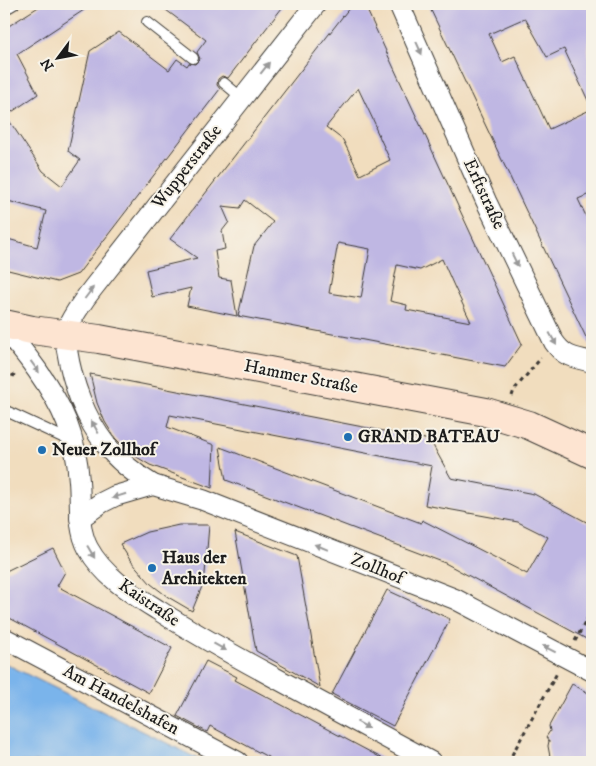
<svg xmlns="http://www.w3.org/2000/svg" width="596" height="766" viewBox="0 0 596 766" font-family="'IM FELL DW Pica',serif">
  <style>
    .water { fill: #7ab4eb; stroke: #4b6884 }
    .building { fill: #bfb7e3; fill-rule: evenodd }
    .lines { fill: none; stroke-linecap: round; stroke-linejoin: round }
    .lane-casing { stroke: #3c3934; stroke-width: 12 }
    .street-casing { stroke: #3c3934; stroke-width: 22 }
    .secondary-casing { stroke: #3c3934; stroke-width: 30 }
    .path { stroke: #3c3934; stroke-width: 3; stroke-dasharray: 4 4; stroke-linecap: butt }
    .lane { stroke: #fff; stroke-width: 10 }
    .street { stroke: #fff; stroke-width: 20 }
    .secondary { stroke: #fde4d1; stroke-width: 28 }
    .oneway { fill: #999 }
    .poi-dot { fill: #1f6fb2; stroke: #f7f3e8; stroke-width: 2 }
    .labels { text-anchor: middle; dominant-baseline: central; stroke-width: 4; stroke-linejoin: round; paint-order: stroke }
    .street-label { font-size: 18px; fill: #1c1c1c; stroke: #f7f3e8 }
    .poi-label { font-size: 18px; font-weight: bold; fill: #1c1c1c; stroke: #f7f3e8; text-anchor: start }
  </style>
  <rect width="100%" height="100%" fill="#f7f3e8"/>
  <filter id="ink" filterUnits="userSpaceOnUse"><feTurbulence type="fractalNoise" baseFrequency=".02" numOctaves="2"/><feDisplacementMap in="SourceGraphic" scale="10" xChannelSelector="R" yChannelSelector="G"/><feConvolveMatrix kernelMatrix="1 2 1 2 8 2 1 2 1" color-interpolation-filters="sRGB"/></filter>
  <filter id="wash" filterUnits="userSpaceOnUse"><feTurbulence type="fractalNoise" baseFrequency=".0096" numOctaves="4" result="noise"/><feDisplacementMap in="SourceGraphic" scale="20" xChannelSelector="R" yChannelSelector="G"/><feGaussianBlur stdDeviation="1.12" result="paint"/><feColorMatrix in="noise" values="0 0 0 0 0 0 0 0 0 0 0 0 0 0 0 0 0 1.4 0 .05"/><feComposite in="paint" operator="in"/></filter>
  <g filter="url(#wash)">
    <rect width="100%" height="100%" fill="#f1ddbe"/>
    <path class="water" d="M4 663 183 751 203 762H4Z"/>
    <g id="blocks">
      <g class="building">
        <path d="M43 4H93L17 54 38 94 6 116 43 171 62 186 80 160 68 151 90 51 119 32 169 70 177 59 187 66 189 63 195 64 200 59 197 52 206 40 158 4H285L228 78 222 76 218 79 217 85 220 89 78 274 57 282 4 269V238L37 247 46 211 4 200V29Z"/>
        <path d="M428 4H592V32L588 42 587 50 592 65V193L578 199 592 229V350ZM525 18 547 57 564 49 592 109 549 129 515 56 502 62 489 34Z"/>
        <path d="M350 7 366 8 522 344 505 367 238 316 254 246 273 222 245 200 240 208 222 206 229 222 222 231 225 249 215 251 219 278 231 280 237 316 187 306 191 288 152 297 146 270 197 258 170 239ZM358 88 376 126 375 127 390 160 360 175 343 140 326 127ZM338 243 370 249 361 298 329 293ZM442 259 454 286 471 322 406 310 407 305 390 301 397 265 420 270Z"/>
        <path d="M90 374 430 440 451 478 534 494 592 525V642L445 563 226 480 220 447 421 523 422 520 527 574 548 537 518 522 425 505 432 466 170 415 167 427 214 445 212 488 150 465 130 453 115 438 105 422 97 403Z"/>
        <path d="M179 525H209L205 574 201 589 192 611 168 597 151 584 130 560 120 544 147 532Z"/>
        <path d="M235 532 297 556 320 687 256 651Z"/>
        <path d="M53 548 65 572 57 586 172 648 149 693 4 615V572Z"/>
        <path d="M387 590 450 619 393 726 332 694Z"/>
        <path d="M206 661 237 677 235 680 389 762H277L210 726 207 732 177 716Z"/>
        <path d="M572 684 592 695V762H551L548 746 549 741 546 737 550 731 549 726Z"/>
      </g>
    </g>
  </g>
  <g filter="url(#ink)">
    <use href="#blocks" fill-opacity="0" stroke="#3c3934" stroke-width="1"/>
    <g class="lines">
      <defs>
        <g id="lane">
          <path d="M4 10 14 4"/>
          <path d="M147 22 193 58"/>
          <path d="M224 83 242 98"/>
          <path d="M4 410 73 442"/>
        </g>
        <g id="street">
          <path d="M399 4 486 201 554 342C565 358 574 357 592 362"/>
          <path d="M4 329C16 342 27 356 37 370 63 407 76 435 79 481 81 503 77 527 88 548 103 576 131 593 158 610 195 634 233 655 272 676 325 705 378 733 431 762"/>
          <path d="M153 485C135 474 119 462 106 445 85 419 72 382 67 350 66 345 64 338 65 334 68 322 85 298 93 288L316 4"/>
          <path d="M80 518 101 503 115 496 153 485 203 500 455 599 592 671"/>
          <path d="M4 638 238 762"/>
        </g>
        <path id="secondary" d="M4 324 32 330 99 339 486 412 529 425 592 454"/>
      </defs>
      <use href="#lane" class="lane-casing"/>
      <use href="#street" class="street-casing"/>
      <use href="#secondary" class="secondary-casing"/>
      <g class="path">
        <path d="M4 372 15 376"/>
        <path d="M512 396 514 390 541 358"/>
        <path d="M575 641 592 610"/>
        <path d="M508 762 557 673"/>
      </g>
      <use href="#lane" class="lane"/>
      <use href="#street" class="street"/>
      <use href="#secondary" class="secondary"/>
    </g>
    <defs><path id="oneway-solid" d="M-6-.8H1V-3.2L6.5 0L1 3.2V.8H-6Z" transform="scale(1.25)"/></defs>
    <g class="oneway">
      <use href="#oneway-solid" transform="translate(419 48) rotate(66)"/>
      <use href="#oneway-solid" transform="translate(265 68) rotate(-52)"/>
      <use href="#oneway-solid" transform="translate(515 260) rotate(64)"/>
      <use href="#oneway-solid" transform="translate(89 293) rotate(-53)"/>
      <use href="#oneway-solid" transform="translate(553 339) rotate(61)"/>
      <use href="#oneway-solid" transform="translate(35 367) rotate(54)"/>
      <use href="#oneway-solid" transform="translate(95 427) rotate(-119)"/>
      <use href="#oneway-solid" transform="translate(119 496) rotate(162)"/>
      <use href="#oneway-solid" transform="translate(321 547) rotate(-158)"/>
      <use href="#oneway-solid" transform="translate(91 552) rotate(59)"/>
      <use href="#oneway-solid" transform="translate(220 647) rotate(29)"/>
      <use href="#oneway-solid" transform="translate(549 649) rotate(-153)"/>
      <use href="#oneway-solid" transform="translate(363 725) rotate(29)"/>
    </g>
  </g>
  <g class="poi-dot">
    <circle cx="348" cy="437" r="5"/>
    <circle cx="42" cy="450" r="5"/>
    <circle cx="152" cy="568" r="5"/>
  </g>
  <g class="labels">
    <g class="street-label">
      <text transform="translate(187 167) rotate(-52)">Wupperstraße</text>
      <text transform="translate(484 194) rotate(65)">Erftstraße</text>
      <text transform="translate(301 377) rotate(11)">Hammer Straße</text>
      <text transform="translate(377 569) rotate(22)">Zollhof</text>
      <text transform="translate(149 603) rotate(34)">Kaistraße</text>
      <text transform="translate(121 700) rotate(28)">Am Handelshafen</text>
    </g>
    <g class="poi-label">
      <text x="358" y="437">GRAND BATEAU</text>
      <text x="52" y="450">Neuer Zollhof</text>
      <text x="162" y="558">Haus der<tspan x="162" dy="21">Architekten</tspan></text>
    </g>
  </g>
  <rect width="596" height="766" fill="none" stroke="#f7f3e8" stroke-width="20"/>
  <g transform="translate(58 58) rotate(238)" stroke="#f7f3e8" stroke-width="4" paint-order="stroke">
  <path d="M0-4L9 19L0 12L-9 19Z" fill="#1c1c1c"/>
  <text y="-8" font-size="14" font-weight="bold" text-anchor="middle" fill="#1c1c1c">N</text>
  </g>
</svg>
